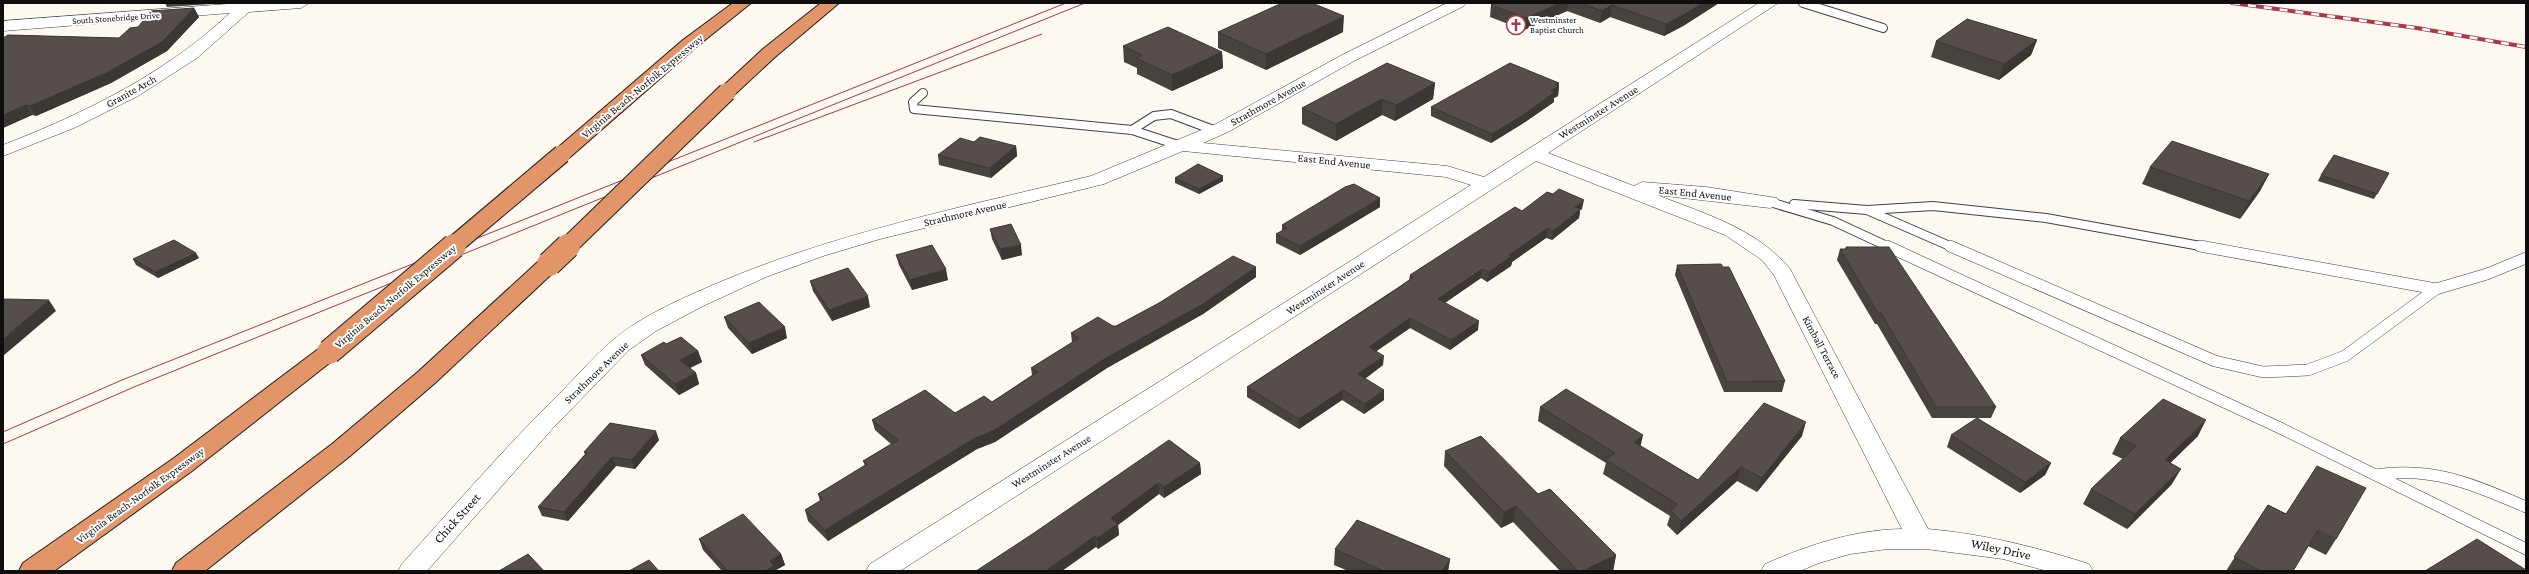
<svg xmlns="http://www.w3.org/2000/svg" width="2529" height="574" viewBox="0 0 2529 574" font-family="'Crimson Pro',serif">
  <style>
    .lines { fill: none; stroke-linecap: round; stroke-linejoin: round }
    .lane-far1-casing { stroke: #414141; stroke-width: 10 }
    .lane-casing { stroke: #414141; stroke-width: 12 }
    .street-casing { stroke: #414141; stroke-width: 1 }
    .highway-casing { stroke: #1f1f1f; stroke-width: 2 }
    .lane-far1 { stroke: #fff; stroke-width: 8 }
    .lane { stroke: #fff; stroke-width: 11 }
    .street { fill: #fff; fill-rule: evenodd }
    .highway { fill: #e29569; fill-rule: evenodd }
    .tram { stroke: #ac3747; stroke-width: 1 }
    .rail-casing { stroke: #ac3747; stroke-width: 4 }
    .rail { stroke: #fff; stroke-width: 2.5; stroke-dasharray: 8; stroke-linecap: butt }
    .highway-bridge-far1-casing { stroke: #1f1f1f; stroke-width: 20; stroke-linecap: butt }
    .highway-bridge-casing { stroke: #1f1f1f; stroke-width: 26; stroke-linecap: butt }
    .highway-bridge-far1 { stroke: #e29569; stroke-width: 18 }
    .highway-bridge { stroke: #e29569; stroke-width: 24 }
    .wall { fill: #494340 }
    .shaded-wall { fill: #3c3734 }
    .building { fill: #554e4b; stroke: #3c3734 }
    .labels { text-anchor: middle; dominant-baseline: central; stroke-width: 4; stroke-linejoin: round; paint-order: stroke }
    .far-street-label { font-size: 9px; fill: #0e0e0e; stroke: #fff }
    .far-poi-label { font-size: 9px; fill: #0e0e0e; stroke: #fff; text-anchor: start }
    .street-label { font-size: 11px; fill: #0e0e0e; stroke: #fff }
    .near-street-label { font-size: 13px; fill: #0e0e0e; stroke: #fff }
  </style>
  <rect width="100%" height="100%" fill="#fdf9f0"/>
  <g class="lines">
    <defs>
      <g id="lane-far1">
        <path d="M1803 3 1883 28"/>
        <path d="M923 93 913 102 914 109 1132 130 1181 146"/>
        <path d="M1132 130 1154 116 1171 114 1216 131"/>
        <path d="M1770 202 1833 221 1889 247"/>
        <path d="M1794 204 1867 210 1933 206 2046 218 2206 247"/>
        <path d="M1867 210 1952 247"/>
      </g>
      <g id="lane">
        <path d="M1887 246 2276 426 2526 549"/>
        <path d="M1950 246 2215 361 2263 372 2308 370 2345 356 2436 289 2487 274 2526 258"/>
        <path d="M2200 246 2436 289"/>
        <path d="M2376 475C2433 466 2475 485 2526 507"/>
      </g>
      <g id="street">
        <path d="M241 3H309L301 8 249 12 197 58 138 96 74 128 3 156V145C85 113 165 74 230 13L3 31V21Z"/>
        <path d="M1447 3H1467L1464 6 1354 61 1228 132 1203 143 1447 166 1484 177 1759 3H1778L1548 153 1634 186 1642 182 1706 187 1777 198 1780 202 1777 206 1770 208 1657 195C1705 214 1756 228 1790 269L1928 529C1984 534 2036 547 2089 564L2093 571H2047L2003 559 1926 549H1888L1850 554 1819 563 1800 571H1761L1765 564C1809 545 1853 530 1902 529L1774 275 1762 260 1725 235 1536 161 900 571H866L870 564 1471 185 1446 177 1183 151 1104 184 880 239 823 256 766 277 703 306 656 331 629 350 553 428 427 571H398L402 564C455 505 507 445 563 390 580 373 595 355 613 340 641 316 679 300 713 285 834 233 963 207 1091 176L1216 124 1342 55Z"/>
      </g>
      <g id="highway">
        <path d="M733 3H751L695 48 569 158H555L552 154 555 150 683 40Z"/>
        <path d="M821 3H839L775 57 733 96H721L718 92 721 88 763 49Z"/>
        <path d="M549 258 557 259 560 264 557 269 435 383 350 456 205 571H172L176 563 332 444 419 371 541 259Z"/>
        <path d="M329 345 337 347 341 352 337 357 192 471 54 571H19L23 563 174 458 321 347Z"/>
      </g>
    </defs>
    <use href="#lane-far1" class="lane-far1-casing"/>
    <use href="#lane" class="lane-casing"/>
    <use href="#street" class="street-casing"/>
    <use href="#highway" class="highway-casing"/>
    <use href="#lane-far1" class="lane-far1"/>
    <use href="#lane" class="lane"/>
    <use href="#street" class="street"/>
    <use href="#highway" class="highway"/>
    <g class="tram">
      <path d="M754 142 1042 34"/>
      <path d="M3 432 122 380 1066 3"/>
      <path d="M3 444 134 387 1085 3"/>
    </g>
    <defs>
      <path id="rail" d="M2232 3 2417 28 2526 47"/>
    </defs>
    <use href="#rail" class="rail-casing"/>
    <use href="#rail" class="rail"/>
    <defs>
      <g id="highway-bridge-far1">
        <path d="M452 247 562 154"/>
        <path d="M567 247 727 92"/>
      </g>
      <g id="highway-bridge">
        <path d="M549 264 568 246"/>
        <path d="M329 352 454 246"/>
      </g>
    </defs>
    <use href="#highway-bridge-far1" class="highway-bridge-far1-casing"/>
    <use href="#highway-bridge" class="highway-bridge-casing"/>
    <use href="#highway-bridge-far1" class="highway-bridge-far1"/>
    <use href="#highway-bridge" class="highway-bridge"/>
  </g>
  <g class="wall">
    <path d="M165 3H212L211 4 167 7Z"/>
    <path d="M1495 3H1719L1683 26 1664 36 1610 17 1600 23 1567 11 1524 30 1490 17 1491 5Z"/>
    <path d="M194 8 199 17 167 51 111 83 36 116 32 115 3 128 8 35 119 38 138 27Z"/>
    <path d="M1218 32H1343L1266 70 1218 48Z"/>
    <path d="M2037 40 2031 55 1999 80 1931 57 1936 41Z"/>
    <path d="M1123 46 1222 52 1223 68 1172 91 1137 74V68L1124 62Z"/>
    <path d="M1435 83 1433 99 1395 121 1382 115 1336 141 1302 124V108Z"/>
    <path d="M1559 83 1558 86H1559L1558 96 1554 98V102L1522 124 1491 143 1431 116V107Z"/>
    <path d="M974 142 1016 146 1017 156 991 178 939 165 938 155Z"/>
    <path d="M2150 167 2269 174 2260 191 2240 219 2142 184Z"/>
    <path d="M2389 173 2374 199 2318 181 2321 175Z"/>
    <path d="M1175 178 1223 181 1199 194 1175 183Z"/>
    <path d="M1380 207 1300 255 1276 243V234L1282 231V225Z"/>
    <path d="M1582 209 1580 210 1579 218 1552 240 1546 238 1512 262 1511 266 1487 282 1481 278 1445 303 1478 330 1450 350 1410 328 1376 351 1383 365 1365 379 1384 400 1364 414 1342 400 1299 429 1247 397V387L1409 280 1410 275 1522 211Z"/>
    <path d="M990 229 1022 255 1002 260 992 239Z"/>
    <path d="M1846 247 1996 407 1991 418H1932L1877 324H1875L1837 260 1840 249H1845Z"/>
    <path d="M896 255 948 280 912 290 899 265Z"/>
    <path d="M199 258 158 278 136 265 133 259Z"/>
    <path d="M1677 265 1723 267 1785 381 1782 392H1724L1675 275Z"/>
    <path d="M1256 267V277L1203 314 1107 368 995 442 977 449 828 541 808 521 805 510 820 501 818 494 865 466 863 461 891 444 875 430 872 420 955 413 992 402 1032 375 1031 368 1072 343 1071 333 1116 326Z"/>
    <path d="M810 281 870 307 832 321 813 291Z"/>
    <path d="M724 317 787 338 752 354 728 328Z"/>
    <path d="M666 344 698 351 702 362 690 368 696 373 699 384 679 395 645 365 641 355Z"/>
    <path d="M1540 407 1640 446 1698 480 1802 436 1757 492 1737 481 1677 535 1667 525 1670 516 1603 474 1606 463 1538 421Z"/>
    <path d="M1951 435 2051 463 2045 475 2020 493 1947 447Z"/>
    <path d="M2198 436 2170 463 2172 484 2127 529 2083 504 2091 489 2123 459 2112 454 2120 438Z"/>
    <path d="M659 440 635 469 616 466 568 521 542 516 538 507 585 454 584 452Z"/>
    <path d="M1445 451 1538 494 1616 555 1613 571H1560L1513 522 1501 528 1444 466Z"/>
    <path d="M1200 463 1201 474 1164 498 1159 494 1118 525 1119 535 1098 549 1096 547 1031 535Z"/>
    <path d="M2268 505 2336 539 2326 555 2308 546 2293 571H2226Z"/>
    <path d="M699 539 781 554 785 565 776 570V571H722L703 550Z"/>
    <path d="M1335 549 1450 559 1448 571H1348L1334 565Z"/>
  </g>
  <g class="shaded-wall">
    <path d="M1560 3H1568L1567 11 1524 30 1526 18Z"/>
    <path d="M1703 3H1719L1683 26 1664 36 1666 24Z"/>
    <path d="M1612 5 1610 17 1600 23 1602 11Z"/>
    <path d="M194 8 199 17 167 51 111 83 36 116 30 106Z"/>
    <path d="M1344 16 1343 32 1266 70V54Z"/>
    <path d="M2037 40 2031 55 1999 80 2004 64Z"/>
    <path d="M1222 52 1223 68 1172 91V75Z"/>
    <path d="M1435 83 1433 99 1395 121 1396 105Z"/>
    <path d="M1559 83 1558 87 1559 86 1558 96 1554 98V102L1522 124 1491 143 1492 134 1551 91 1555 85Z"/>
    <path d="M1382 99V115L1336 141V124Z"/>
    <path d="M26 105 32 115 3 128V115Z"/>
    <path d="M1016 146 1017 156 991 178 990 168Z"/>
    <path d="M2269 174 2260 191 2240 219 2249 201Z"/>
    <path d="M1223 176V181L1199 194V189Z"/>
    <path d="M1380 198V207L1300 255V246Z"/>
    <path d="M1584 200 1582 209 1580 210 1579 218 1552 240 1553 231 1575 207Z"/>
    <path d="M1548 228 1546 238 1512 262 1511 266 1487 282 1489 272 1509 255Z"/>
    <path d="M1021 245 1022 255 1002 260 1000 249Z"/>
    <path d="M196 253 199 258 158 278 155 272Z"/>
    <path d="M1256 267V277L1203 314 1107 368 995 442 977 449 828 541 825 530 1106 358Z"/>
    <path d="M946 269 948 280 912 290 910 280Z"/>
    <path d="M1482 269 1481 278 1437 308 1438 299Z"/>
    <path d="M868 296 870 307 832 321 829 310Z"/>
    <path d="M49 300 56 311 3 356V339Z"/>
    <path d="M1410 318V328L1368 357 1369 347Z"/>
    <path d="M1479 321 1478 330 1450 350 1451 340Z"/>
    <path d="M785 327 787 338 752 354 749 343Z"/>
    <path d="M698 351 702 362 684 371 680 360Z"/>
    <path d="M1384 356 1383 365 1357 384 1358 374Z"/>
    <path d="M696 373 699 384 679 395 675 384Z"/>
    <path d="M1343 390 1342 400 1299 429V419Z"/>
    <path d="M1384 390V400L1364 414 1365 404Z"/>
    <path d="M2206 420 2198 436 2157 476 2165 460Z"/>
    <path d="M1806 422 1802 436 1757 492 1762 478Z"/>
    <path d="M656 431 659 440 635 469 632 460Z"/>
    <path d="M1643 435 1640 449 1634 442Z"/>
    <path d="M612 457 616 466 568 521 564 512Z"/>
    <path d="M1200 463 1201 474 1164 498V487Z"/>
    <path d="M2051 463 2045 475 2020 493 2025 482Z"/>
    <path d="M1741 467 1737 481 1677 535 1681 521Z"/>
    <path d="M2181 469 2172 484 2127 529 2135 514Z"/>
    <path d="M1158 483 1159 494 1118 525 1119 535 1098 549 1097 538 1111 518Z"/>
    <path d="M1516 506 1513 522 1501 528 1504 512Z"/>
    <path d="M1095 536 1096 547 1062 571H1045Z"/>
    <path d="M781 554 785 565 776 570V571H766L770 561Z"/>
    <path d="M1616 555 1613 571H1582Z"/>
    <path d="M1450 559 1448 571H1442L1443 570Z"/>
  </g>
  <g class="building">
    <path d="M1282 3H1312L1344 16 1266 54 1218 32Z"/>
    <path d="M1495 3H1560L1526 18 1491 5Z"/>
    <path d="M1580 3H1703L1685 14 1666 24 1612 5 1602 11Z"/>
    <path d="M194 8 162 42 106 73 30 106 26 105 3 115V38L8 35 119 38 130 28 138 27 151 11Z"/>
    <path d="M1967 19 2037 40 2004 64 1936 41Z"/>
    <path d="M1168 27 1222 52 1172 75 1136 58 1142 55 1123 46Z"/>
    <path d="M1387 63 1435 83 1396 105 1382 99 1336 124 1302 108Z"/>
    <path d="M1510 63 1559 83 1555 85 1559 86 1551 91 1555 92 1523 115 1492 134 1431 107Z"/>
    <path d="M980 137 1016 146 990 168 938 155 960 138 974 142Z"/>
    <path d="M2172 141 2269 174 2249 201 2150 167Z"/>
    <path d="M2334 155 2389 173 2377 194 2321 175Z"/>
    <path d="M1198 164 1223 176 1199 189 1175 178Z"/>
    <path d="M1354 184 1380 198 1300 246 1276 234 1287 228 1282 225 1345 187Z"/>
    <path d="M1559 189 1584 200 1575 207 1581 209 1553 231 1548 228 1509 255 1512 256 1489 272 1482 269 1438 299 1479 321 1451 340 1410 318 1369 347 1384 356 1358 374 1384 390 1365 404 1343 390 1299 419 1247 387 1400 287 1413 277 1410 275 1515 207 1522 211 1547 192 1553 194Z"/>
    <path d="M1011 224 1021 245 1000 249 990 229Z"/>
    <path d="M174 240 196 253 155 272 133 259Z"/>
    <path d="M932 245 946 269 910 280 896 255Z"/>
    <path d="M1846 247H1889L1996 407H1936L1881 313H1878L1840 249H1847Z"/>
    <path d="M1233 256 1256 267 1203 304 1106 358 993 431 975 438 825 530 805 510 823 499 818 494 867 464 863 461 898 440 872 420 925 390 955 413 984 396 992 402 1038 372 1031 368 1079 338 1071 333 1098 317 1113 326H1116L1159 303Z"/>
    <path d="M1721 264 1723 267H1729L1785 381 1727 382 1677 265Z"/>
    <path d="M848 268 868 296 829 310 810 281Z"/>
    <path d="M3 299 49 300 3 339Z"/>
    <path d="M759 302 785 327 749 343 724 317Z"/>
    <path d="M681 337 698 351 680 360 696 373 675 384 641 355 664 342 666 344Z"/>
    <path d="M1566 389 1643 435 1634 442 1698 480 1764 403 1806 422 1762 478 1741 467 1681 521 1671 511 1677 504 1606 460 1615 453 1540 407Z"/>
    <path d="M2163 399 2206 420 2165 460 2181 469 2135 514 2091 489 2136 446 2120 438Z"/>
    <path d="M1977 418 2051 463 2025 482 1951 435Z"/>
    <path d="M610 423 656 431 632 460 612 457 564 512 538 507 587 453 584 452Z"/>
    <path d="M1481 436 1538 494 1550 489 1616 555 1582 571H1578L1516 506 1504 512 1445 451Z"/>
    <path d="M1169 440 1200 463 1164 487 1158 483 1111 518 1118 524 1097 538 1095 536 1045 571H976L1031 535Z"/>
    <path d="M2317 466 2366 488 2336 539 2318 530 2293 571H2261L2234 557 2268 505 2286 514Z"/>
    <path d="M743 514 781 554 770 561 774 566 765 571H728L699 539Z"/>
    <path d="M1357 520 1450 559 1443 570 1445 571H1384L1335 549Z"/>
    <path d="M2477 539 2526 570V571H2425Z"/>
    <path d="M528 554 544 571H499Z"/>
    <path d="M649 560 659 571H629Z"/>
  </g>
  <defs>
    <symbol id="church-ring" viewBox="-11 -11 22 22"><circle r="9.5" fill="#fff" stroke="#ac3747" stroke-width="1.5"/><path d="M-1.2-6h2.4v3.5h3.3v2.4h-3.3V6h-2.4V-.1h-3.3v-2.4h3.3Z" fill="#ac3747"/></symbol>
  </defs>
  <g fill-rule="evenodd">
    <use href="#church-ring" x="1505" y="14" width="22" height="22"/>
  </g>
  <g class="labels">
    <g class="far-street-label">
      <text transform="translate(116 18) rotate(-4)">South Stonebridge Drive</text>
    </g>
    <g class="far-poi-label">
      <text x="1530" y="20">Westminster<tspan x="1530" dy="10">Baptist Church</tspan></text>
    </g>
    <g class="street-label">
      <text transform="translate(642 86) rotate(-40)">Virginia Beach-Norfolk Expressway</text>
      <text transform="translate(131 91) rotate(-29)">Granite Arch</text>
      <text transform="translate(1268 102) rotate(-29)">Strathmore Avenue</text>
      <text transform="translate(1598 112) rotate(-32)">Westminster Avenue</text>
      <text transform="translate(1334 161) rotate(6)">East End Avenue</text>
      <text transform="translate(1695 193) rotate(6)">East End Avenue</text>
      <text transform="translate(965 213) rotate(-13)">Strathmore Avenue</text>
      <text transform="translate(1325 287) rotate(-33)">Westminster Avenue</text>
      <text transform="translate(395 296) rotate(-40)">Virginia Beach-Norfolk Expressway</text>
      <text transform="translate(1822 347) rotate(62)">Kimball Terrace</text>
      <text transform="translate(596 372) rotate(-44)">Strathmore Avenue</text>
      <text transform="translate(1051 461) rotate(-32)">Westminster Avenue</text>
      <text transform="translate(140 495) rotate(-36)">Virginia Beach-Norfolk Expressway</text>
    </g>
    <g class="near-street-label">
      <text transform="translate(457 518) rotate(-48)">Chick Street</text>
      <text transform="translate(2001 549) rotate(12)">Wiley Drive</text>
    </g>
  </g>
  <rect width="2529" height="574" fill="none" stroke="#0e0e0e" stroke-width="8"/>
</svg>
